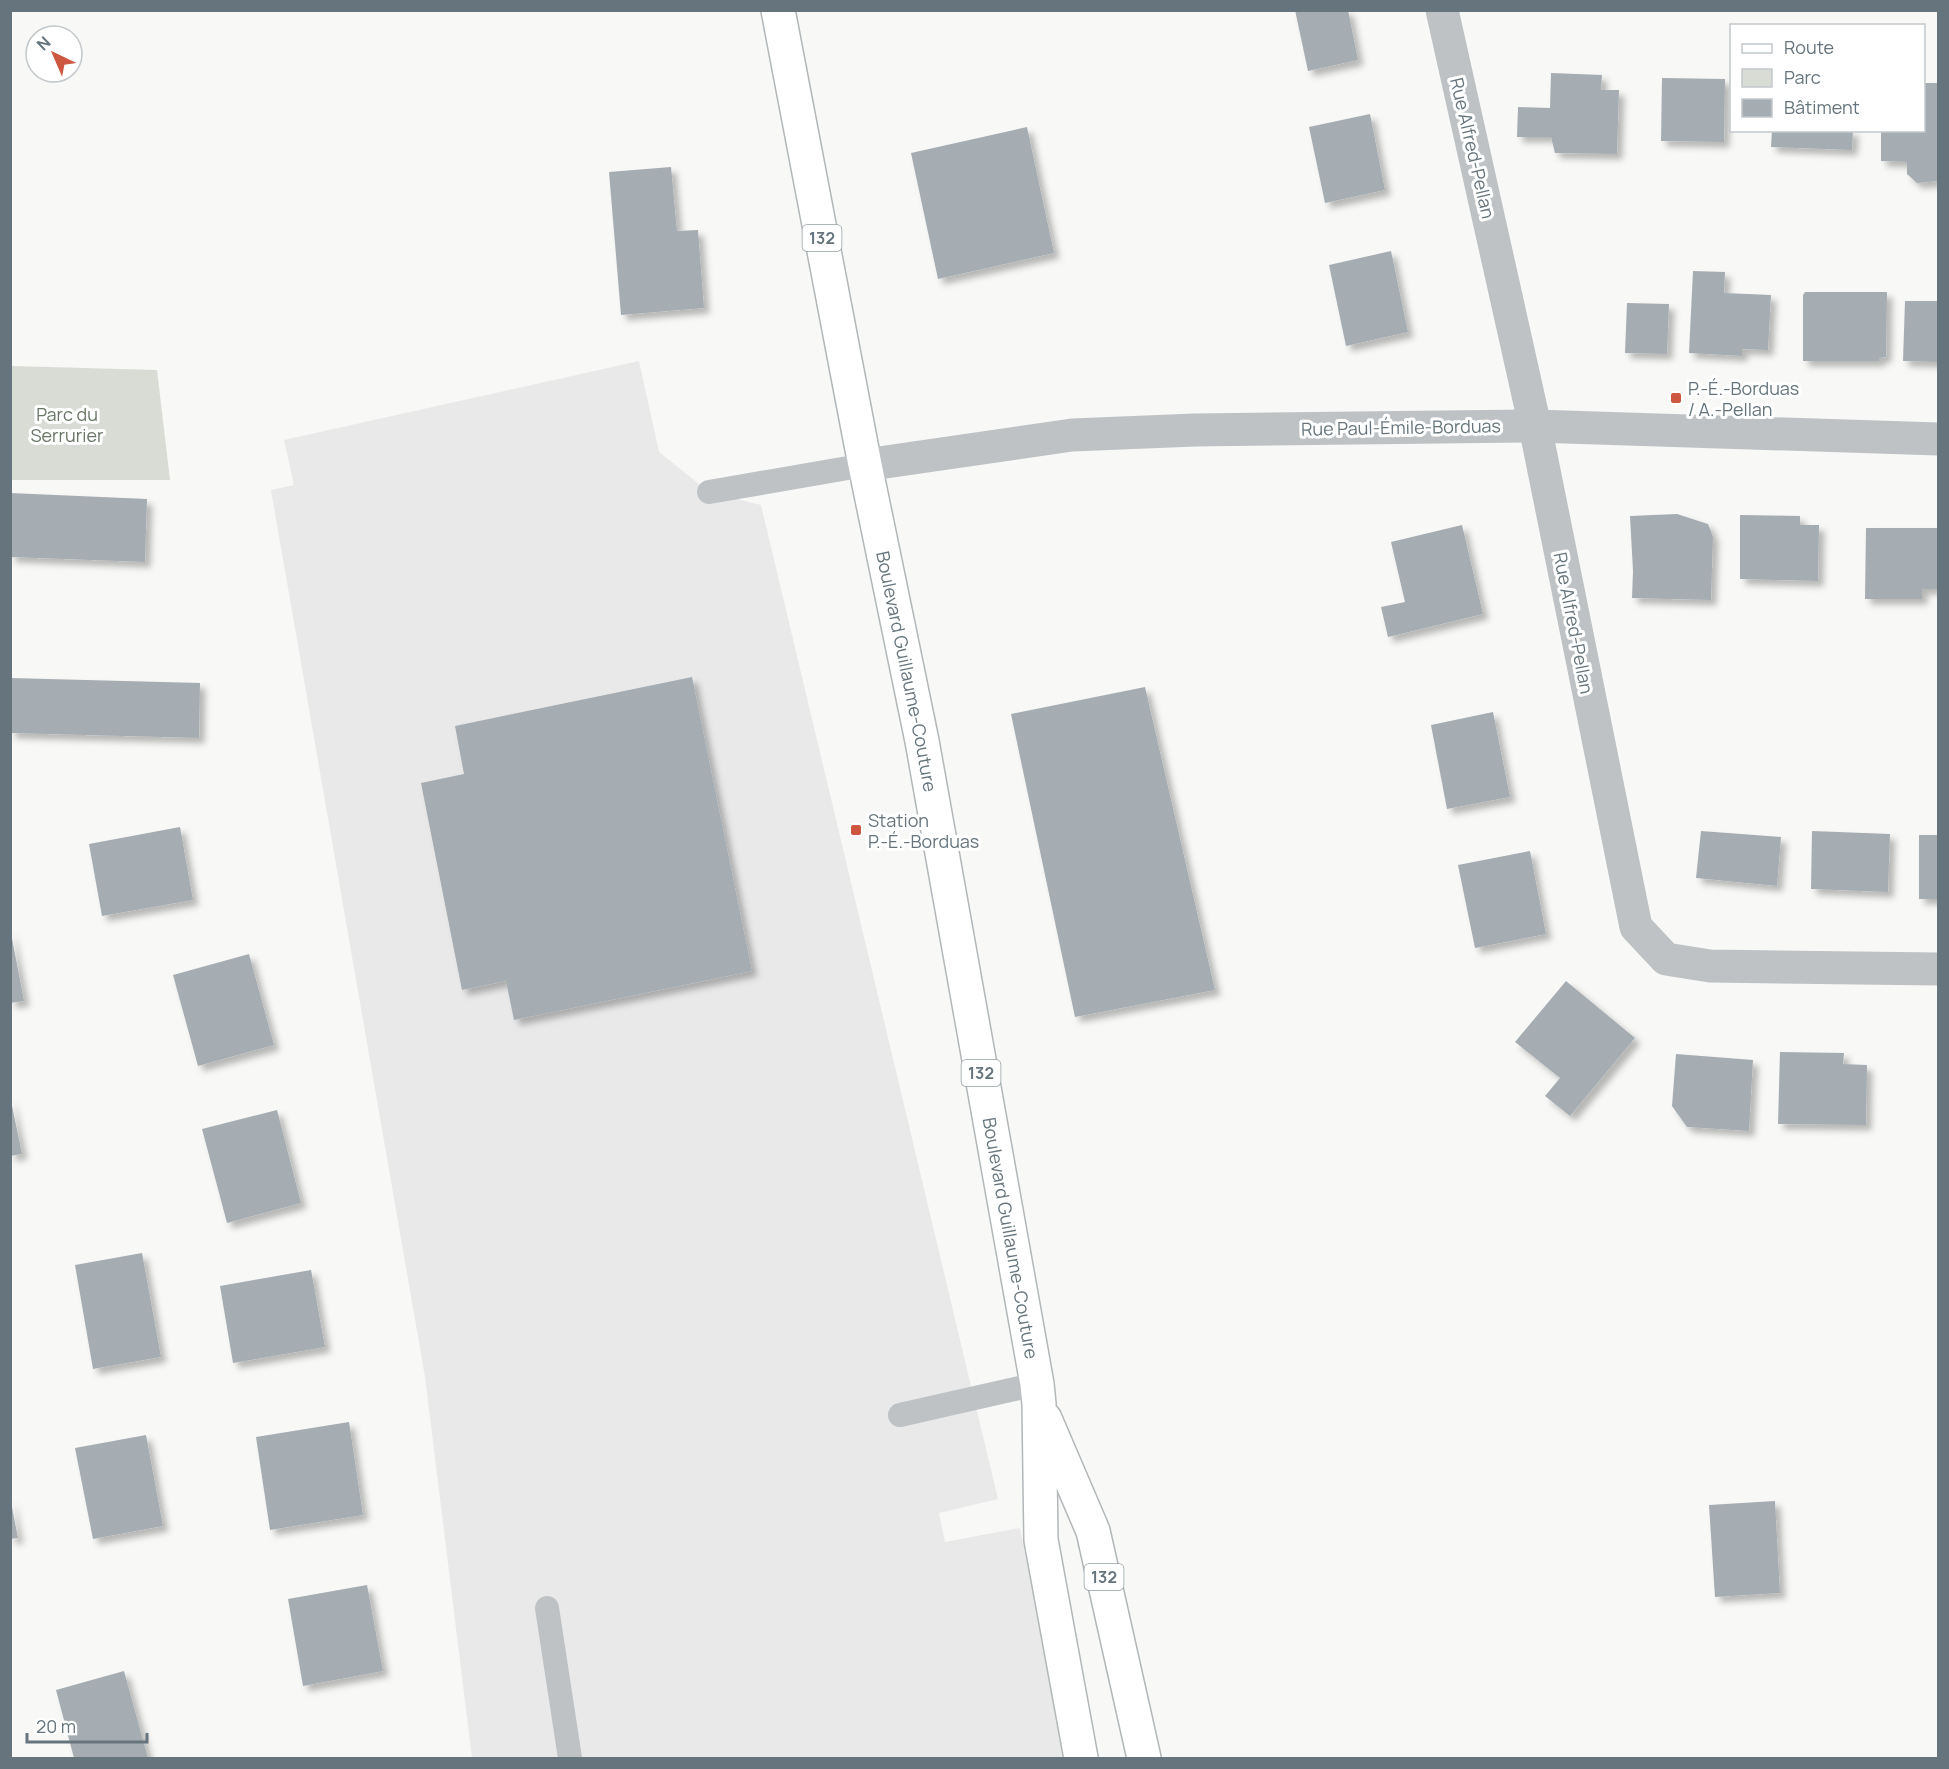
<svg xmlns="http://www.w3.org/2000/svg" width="1949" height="1769" viewBox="0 0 1949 1769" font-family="Manrope,sans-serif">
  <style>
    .built { fill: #e9e9e9 }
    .green { fill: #d8dcd5 }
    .building { fill: #a6adb2; filter: url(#shadow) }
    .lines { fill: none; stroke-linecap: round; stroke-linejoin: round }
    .primary-casing { stroke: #b2b7b9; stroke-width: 36 }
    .service { stroke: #bec2c5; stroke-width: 24 }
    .minor { stroke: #bec2c5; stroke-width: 33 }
    .primary { stroke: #fff; stroke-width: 33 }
    .poi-dot { fill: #cd5740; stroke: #fff; stroke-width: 2 }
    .labels { text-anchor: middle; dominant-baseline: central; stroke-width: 6; stroke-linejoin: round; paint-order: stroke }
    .shield { fill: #fff; stroke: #949ea4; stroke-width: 1.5 }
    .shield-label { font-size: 16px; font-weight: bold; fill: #66757d }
    .street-label { font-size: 18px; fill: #66757d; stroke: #fff }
    .poi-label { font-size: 18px; fill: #66757d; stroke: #fff; text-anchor: start }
    .park-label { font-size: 18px; fill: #697665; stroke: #fff }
  </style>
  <defs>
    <filter id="shadow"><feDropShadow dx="5.5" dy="5.5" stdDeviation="3" flood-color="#0004"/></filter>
  </defs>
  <rect width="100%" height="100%" fill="#f8f8f6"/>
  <path class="built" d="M639 361 659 452 709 492 761 505 998 1499 939 1513 945 1542 1020 1528 1067 1758H472L425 1377 271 490 294 485 284 440Z"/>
  <path class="green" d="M11 366 157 370 170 480H11Z"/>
  <g class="building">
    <path d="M1295 10H1348L1358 60 1308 71Z"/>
    <path d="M1551 73 1602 75 1601 90H1619L1617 154 1555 153 1551 137H1517L1518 107 1550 108Z"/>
    <path d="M1662 78 1725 79 1724 142 1661 141Z"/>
    <path d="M1924 83H1938V181L1917 183 1907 174V162L1881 161V130H1924Z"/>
    <path d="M1370 114 1385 190 1325 203 1309 127Z"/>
    <path d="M1027 127 1054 253 938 279 911 153Z"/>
    <path d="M1772 130H1853L1852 150 1771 147Z"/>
    <path d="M671 167 677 231 698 230 704 308 621 315 609 172Z"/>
    <path d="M1391 251 1408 332 1346 346 1329 265Z"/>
    <path d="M1693 271 1725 272 1724 293 1771 295 1768 350 1742 349V356L1689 353Z"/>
    <path d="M1805 292H1887L1886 357 1879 358V361H1803V295Z"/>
    <path d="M1905 301H1938V362L1903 361Z"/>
    <path d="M1627 303 1669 304 1667 354 1625 353Z"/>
    <path d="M10 493 147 499 145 562 10 557Z"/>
    <path d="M1677 514 1708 524 1713 537 1711 600 1632 598 1633 571 1630 516Z"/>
    <path d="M1740 515 1800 516V525H1819L1818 581 1740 579Z"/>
    <path d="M1462 525 1483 614 1388 637 1381 607 1405 602 1391 542Z"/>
    <path d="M1866 528H1938V589H1922V599H1865Z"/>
    <path d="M692 677 752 971 514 1020 506 981 462 990 421 783 464 774 455 726Z"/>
    <path d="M10 678 200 683 199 738 10 733Z"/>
    <path d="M1145 687 1215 990 1075 1017 1011 714Z"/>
    <path d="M1493 712 1510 797 1447 809 1431 725Z"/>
    <path d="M180 827 193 900 102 916 89 844Z"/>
    <path d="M1701 831 1781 837 1777 886 1696 878Z"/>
    <path d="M1812 831 1890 834 1888 892 1811 889Z"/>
    <rect x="1919" y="835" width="19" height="64"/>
    <path d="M1530 851 1546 934 1475 948 1458 865Z"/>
    <path d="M10 928 24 1001 10 1003Z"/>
    <path d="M249 954 274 1045 198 1066 173 975Z"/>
    <path d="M1566 981 1635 1038 1570 1116 1545 1096 1560 1078 1515 1042Z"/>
    <path d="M1780 1052 1844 1053 1843 1064 1867 1065 1866 1125 1778 1124Z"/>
    <path d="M1676 1054 1753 1060 1749 1131 1687 1127 1672 1106Z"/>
    <path d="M10 1096 22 1154 10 1156Z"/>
    <path d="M277 1110 301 1203 227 1223 202 1129Z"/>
    <path d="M142 1253 161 1357 93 1369 75 1265Z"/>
    <path d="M311 1270 325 1347 233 1363 220 1286Z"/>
    <path d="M349 1422 363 1515 270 1530 256 1437Z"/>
    <path d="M146 1435 163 1526 93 1539 75 1448Z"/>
    <path d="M10 1497 18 1538 10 1539Z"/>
    <path d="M1775 1501 1780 1593 1715 1597 1709 1505Z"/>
    <path d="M367 1585 383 1671 303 1686 288 1599Z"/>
    <path d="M124 1671 148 1758H74L56 1690Z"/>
  </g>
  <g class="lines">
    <defs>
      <g id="primary">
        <path id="s1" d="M778 10 865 465 922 741 1037 1384 1039 1404 1041 1540 1081 1758"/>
        <path d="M1045 1419 1093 1531 1144 1758"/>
      </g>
    </defs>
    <use href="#primary" class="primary-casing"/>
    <g class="service">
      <path d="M709 492 865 465"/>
      <path d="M900 1415 1037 1384"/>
      <path d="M547 1608 570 1758"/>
    </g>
    <g class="minor">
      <path d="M1442 10 1535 426 1636 927 1666 959 1710 966 1938 969"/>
      <path d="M865 465 1072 435 1195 430 1535 426 1938 439"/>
    </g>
    <use href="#primary" class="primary"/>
  </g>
  <g class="poi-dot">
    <rect x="1670" y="392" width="12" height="12" rx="3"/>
    <rect x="850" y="824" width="12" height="12" rx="3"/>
  </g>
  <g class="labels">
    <g class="shield">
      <rect x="802.5" y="225" width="39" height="26" rx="4.5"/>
      <rect x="961.5" y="1060" width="39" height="26" rx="4.5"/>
      <rect x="1084.5" y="1564" width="39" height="26" rx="4.5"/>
    </g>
    <g class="shield-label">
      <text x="822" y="238">132</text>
      <text x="981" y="1073">132</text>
      <text x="1104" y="1577">132</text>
    </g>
    <g class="street-label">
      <text transform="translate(1473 148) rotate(77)">Rue Alfred-Pellan</text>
      <text transform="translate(1401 427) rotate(-1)">Rue Paul-Émile-Borduas</text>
      <text transform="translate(1574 623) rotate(79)">Rue Alfred-Pellan</text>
      <text stroke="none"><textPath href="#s1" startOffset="674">Boulevard Guillaume-Couture</textPath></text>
      <text stroke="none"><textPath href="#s1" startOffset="1250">Boulevard Guillaume-Couture</textPath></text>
    </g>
    <g class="poi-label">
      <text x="1688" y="388">P.-É.-Borduas<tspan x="1688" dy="21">/ A.-Pellan</tspan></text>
      <text x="868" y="820">Station<tspan x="868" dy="21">P.-É.-Borduas</tspan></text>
    </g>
    <g class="park-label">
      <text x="67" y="414">Parc du<tspan x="67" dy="21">Serrurier</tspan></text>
    </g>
  </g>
  <rect width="1949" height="1769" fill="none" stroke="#66757d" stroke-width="24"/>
  <rect x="1730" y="24" width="195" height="108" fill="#ffffff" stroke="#c2c8cb" stroke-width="1.5"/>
  <rect x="1742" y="44" width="30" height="9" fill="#ffffff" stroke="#c2c8cb" stroke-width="1.5"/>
  <text x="1784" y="54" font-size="18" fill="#66757d">Route</text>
  <rect x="1742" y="69" width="30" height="18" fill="#d8dcd5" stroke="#c2c8cb" stroke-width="1.5"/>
  <text x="1784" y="84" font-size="18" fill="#66757d">Parc</text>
  <rect x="1742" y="99" width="30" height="18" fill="#a6adb2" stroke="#c2c8cb" stroke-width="1.5"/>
  <text x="1784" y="114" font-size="18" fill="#66757d">Bâtiment</text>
  <g transform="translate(54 54) rotate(316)"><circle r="28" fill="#ffffff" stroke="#c2c8cb" stroke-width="1.5"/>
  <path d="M0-4.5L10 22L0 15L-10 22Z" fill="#cd5740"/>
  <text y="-9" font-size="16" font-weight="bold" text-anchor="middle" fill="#66757d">N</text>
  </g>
  <path d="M27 1733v9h120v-9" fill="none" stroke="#66757d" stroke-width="3"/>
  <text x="36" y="1733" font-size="18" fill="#66757d" stroke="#ffffff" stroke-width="4.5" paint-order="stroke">20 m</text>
</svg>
